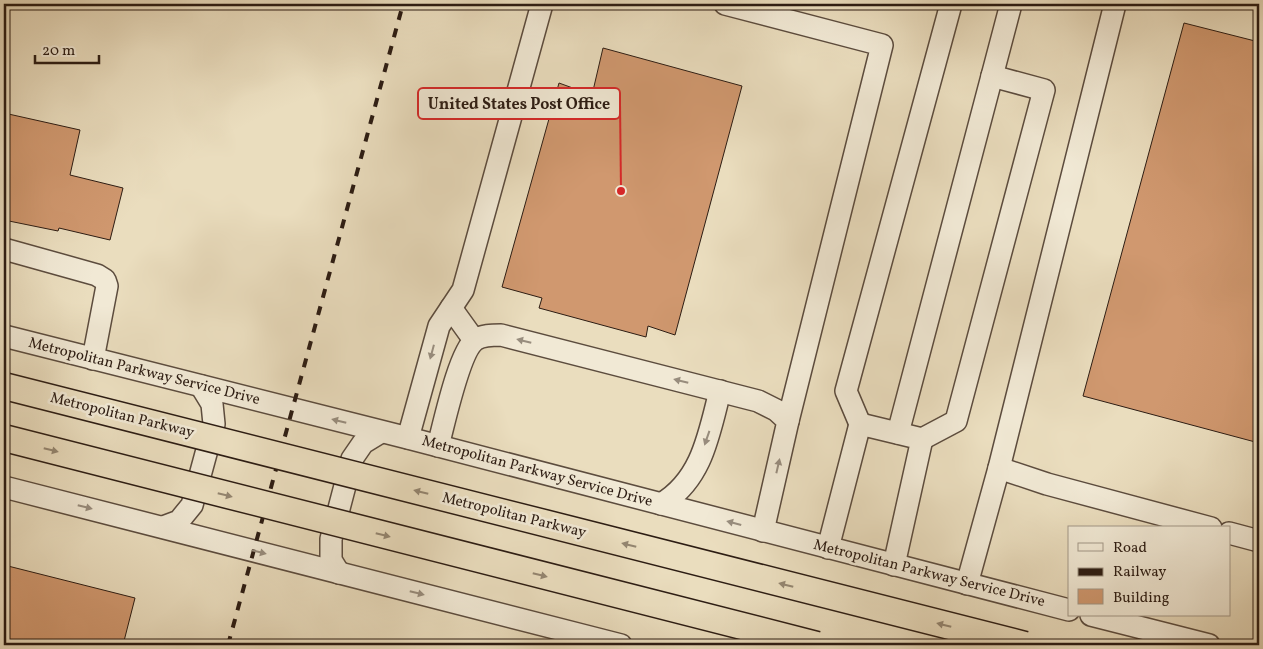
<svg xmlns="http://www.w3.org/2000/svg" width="1263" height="649" viewBox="0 0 1263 649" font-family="Vollkorn,serif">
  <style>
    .building { fill: #d0986f; stroke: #2c1c13 }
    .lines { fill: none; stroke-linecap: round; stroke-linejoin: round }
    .minor-casing { stroke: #5c4c3e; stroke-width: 24 }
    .minor { stroke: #f1e9d5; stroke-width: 21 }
    .rail { stroke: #2c1c13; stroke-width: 4; stroke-dasharray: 9 9; stroke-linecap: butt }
    .major-bridge-casing { stroke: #2c1c13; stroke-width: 29; stroke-linecap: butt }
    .major-bridge { stroke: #eaddbe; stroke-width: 26 }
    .oneway { fill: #988d7e }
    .oneway2 { fill: #948671 }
    .labels { text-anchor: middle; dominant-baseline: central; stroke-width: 5; stroke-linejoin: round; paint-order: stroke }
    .street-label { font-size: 15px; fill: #2c1c13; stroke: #f1e9d5 }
    .leader { fill: none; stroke: #d62828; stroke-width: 2 }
    .callout-dot { fill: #d62828; stroke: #f1e9d5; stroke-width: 2 }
    .callout { fill: #f1e9d5; stroke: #d62828; stroke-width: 2 }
    .callout-label { font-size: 16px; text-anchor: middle; font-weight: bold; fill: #2c1c13 }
  </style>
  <rect width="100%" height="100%" fill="#eaddbe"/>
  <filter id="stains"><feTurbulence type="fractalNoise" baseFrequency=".004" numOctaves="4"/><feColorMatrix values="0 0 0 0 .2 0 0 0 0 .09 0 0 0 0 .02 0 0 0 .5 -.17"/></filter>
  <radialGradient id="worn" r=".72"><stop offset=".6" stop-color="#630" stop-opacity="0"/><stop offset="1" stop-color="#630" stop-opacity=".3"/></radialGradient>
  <g class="building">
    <path d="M1184 23 1259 42V443L1083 396Z"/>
    <path d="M603 48 742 86 675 335 648 326 646 337 539 308 542 298 502 287 559 83 592 95Z"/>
    <path d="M4 113 80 130 70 175 123 188 110 240 59 228 58 231 4 220Z"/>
    <path d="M4 565 135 598 123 645H4Z"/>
  </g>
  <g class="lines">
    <defs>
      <g id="minor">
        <path d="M725 4 882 45 788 421"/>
        <path d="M4 249 97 275 105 280 107 286 93 359"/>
        <path d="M451 308 474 340"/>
        <path d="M4 336 408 438 1069 610"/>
        <path d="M860 424 846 391 951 4"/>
        <path d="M898 433 1011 4"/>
        <path d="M408 438 439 326 463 290 542 4"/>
        <path d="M922 439 956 421 1044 90 992 76"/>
        <path d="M438 446C444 424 459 352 475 340 482 335 492 335 501 335L758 401 776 410 788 421 763 531"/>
        <path d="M999 468 1047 484 1211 528"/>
        <path d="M4 487 621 645"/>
        <path d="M661 504C702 480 709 434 720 391"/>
        <path d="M163 527 179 521 192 505 214 424 212 404 201 386"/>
        <path d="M1229 533 1259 541"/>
        <path d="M828 548 860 424 922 439 894 565"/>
        <path d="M339 573 331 560V539L352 459 363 443 381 432"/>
        <path d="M967 584 999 468 1115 4"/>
        <path d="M1091 615 1209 645"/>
      </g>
    </defs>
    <use href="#minor" class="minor-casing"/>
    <use href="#minor" class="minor"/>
    <path class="rail" d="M228 645 403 4"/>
    <defs>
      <g id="major-bridge">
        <path d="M4 386 1025 645"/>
        <path d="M4 438 817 645"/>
      </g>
    </defs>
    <use href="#major-bridge" class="major-bridge-casing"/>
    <use href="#major-bridge" class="major-bridge"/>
  </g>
  <defs><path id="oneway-solid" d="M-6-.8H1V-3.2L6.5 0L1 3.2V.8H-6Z" transform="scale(1.25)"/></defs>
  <g class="oneway">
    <use href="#oneway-solid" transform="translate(524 341) rotate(-166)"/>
    <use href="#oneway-solid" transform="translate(432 352) rotate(105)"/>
    <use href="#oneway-solid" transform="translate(681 381) rotate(-166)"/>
    <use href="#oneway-solid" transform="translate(339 421) rotate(-166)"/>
    <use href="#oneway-solid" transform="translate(707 438) rotate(109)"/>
    <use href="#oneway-solid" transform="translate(778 466) rotate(-77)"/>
    <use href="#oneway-solid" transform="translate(85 507) rotate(14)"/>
    <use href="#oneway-solid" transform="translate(734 523) rotate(-165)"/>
    <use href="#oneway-solid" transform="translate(259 552) rotate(14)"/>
    <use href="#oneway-solid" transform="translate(417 593) rotate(14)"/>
  </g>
  <g class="oneway2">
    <use href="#oneway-solid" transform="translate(51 450) rotate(14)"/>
    <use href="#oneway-solid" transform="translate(421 492) rotate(-166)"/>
    <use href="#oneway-solid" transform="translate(225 495) rotate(14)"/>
    <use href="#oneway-solid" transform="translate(383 535) rotate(14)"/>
    <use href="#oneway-solid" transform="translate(629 545) rotate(-166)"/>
    <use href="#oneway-solid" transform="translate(540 575) rotate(14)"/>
    <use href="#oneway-solid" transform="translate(786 585) rotate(-166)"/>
    <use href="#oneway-solid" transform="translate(944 625) rotate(-166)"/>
  </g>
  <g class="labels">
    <g class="street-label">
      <text transform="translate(144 372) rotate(14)">Metropolitan Parkway Service Drive</text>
      <text transform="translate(122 416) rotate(14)">Metropolitan Parkway</text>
      <text transform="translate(537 472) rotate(15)">Metropolitan Parkway Service Drive</text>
      <text transform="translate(514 516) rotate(14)">Metropolitan Parkway</text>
      <text transform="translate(929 574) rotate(14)">Metropolitan Parkway Service Drive</text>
    </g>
  </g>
  <path class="leader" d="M621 191L620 103"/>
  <circle class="callout-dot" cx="621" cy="191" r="5"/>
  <rect class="callout" x="418" y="88" width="202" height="31" rx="5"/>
  <g class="callout-label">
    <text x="519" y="109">United States Post Office</text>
  </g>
  <rect width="1263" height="649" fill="none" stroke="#eaddbe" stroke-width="20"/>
  <rect x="5" y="5" width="1253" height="639" fill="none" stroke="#2c1c13" stroke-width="2.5"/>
  <rect x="10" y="10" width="1243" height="629" fill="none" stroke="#2c1c13"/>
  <rect x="1068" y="526" width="162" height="90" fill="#f1e9d5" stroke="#a29787"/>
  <rect x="1078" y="543" width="25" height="8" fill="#f1e9d5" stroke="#a29787"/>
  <text x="1113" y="552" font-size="15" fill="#2c1c13">Road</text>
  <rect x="1078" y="568" width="25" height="8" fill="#2c1c13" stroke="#a29787"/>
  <text x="1113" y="576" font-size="15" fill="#2c1c13">Railway</text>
  <rect x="1078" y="589" width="25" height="15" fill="#d0986f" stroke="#a29787"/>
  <text x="1113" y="602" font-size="15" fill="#2c1c13">Building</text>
  <path d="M35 55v8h64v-8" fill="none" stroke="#2c1c13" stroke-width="2.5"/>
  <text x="42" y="55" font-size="15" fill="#2c1c13" stroke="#f1e9d5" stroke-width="4" paint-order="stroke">20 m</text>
  <rect width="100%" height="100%" filter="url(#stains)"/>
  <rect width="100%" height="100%" fill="url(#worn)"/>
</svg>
